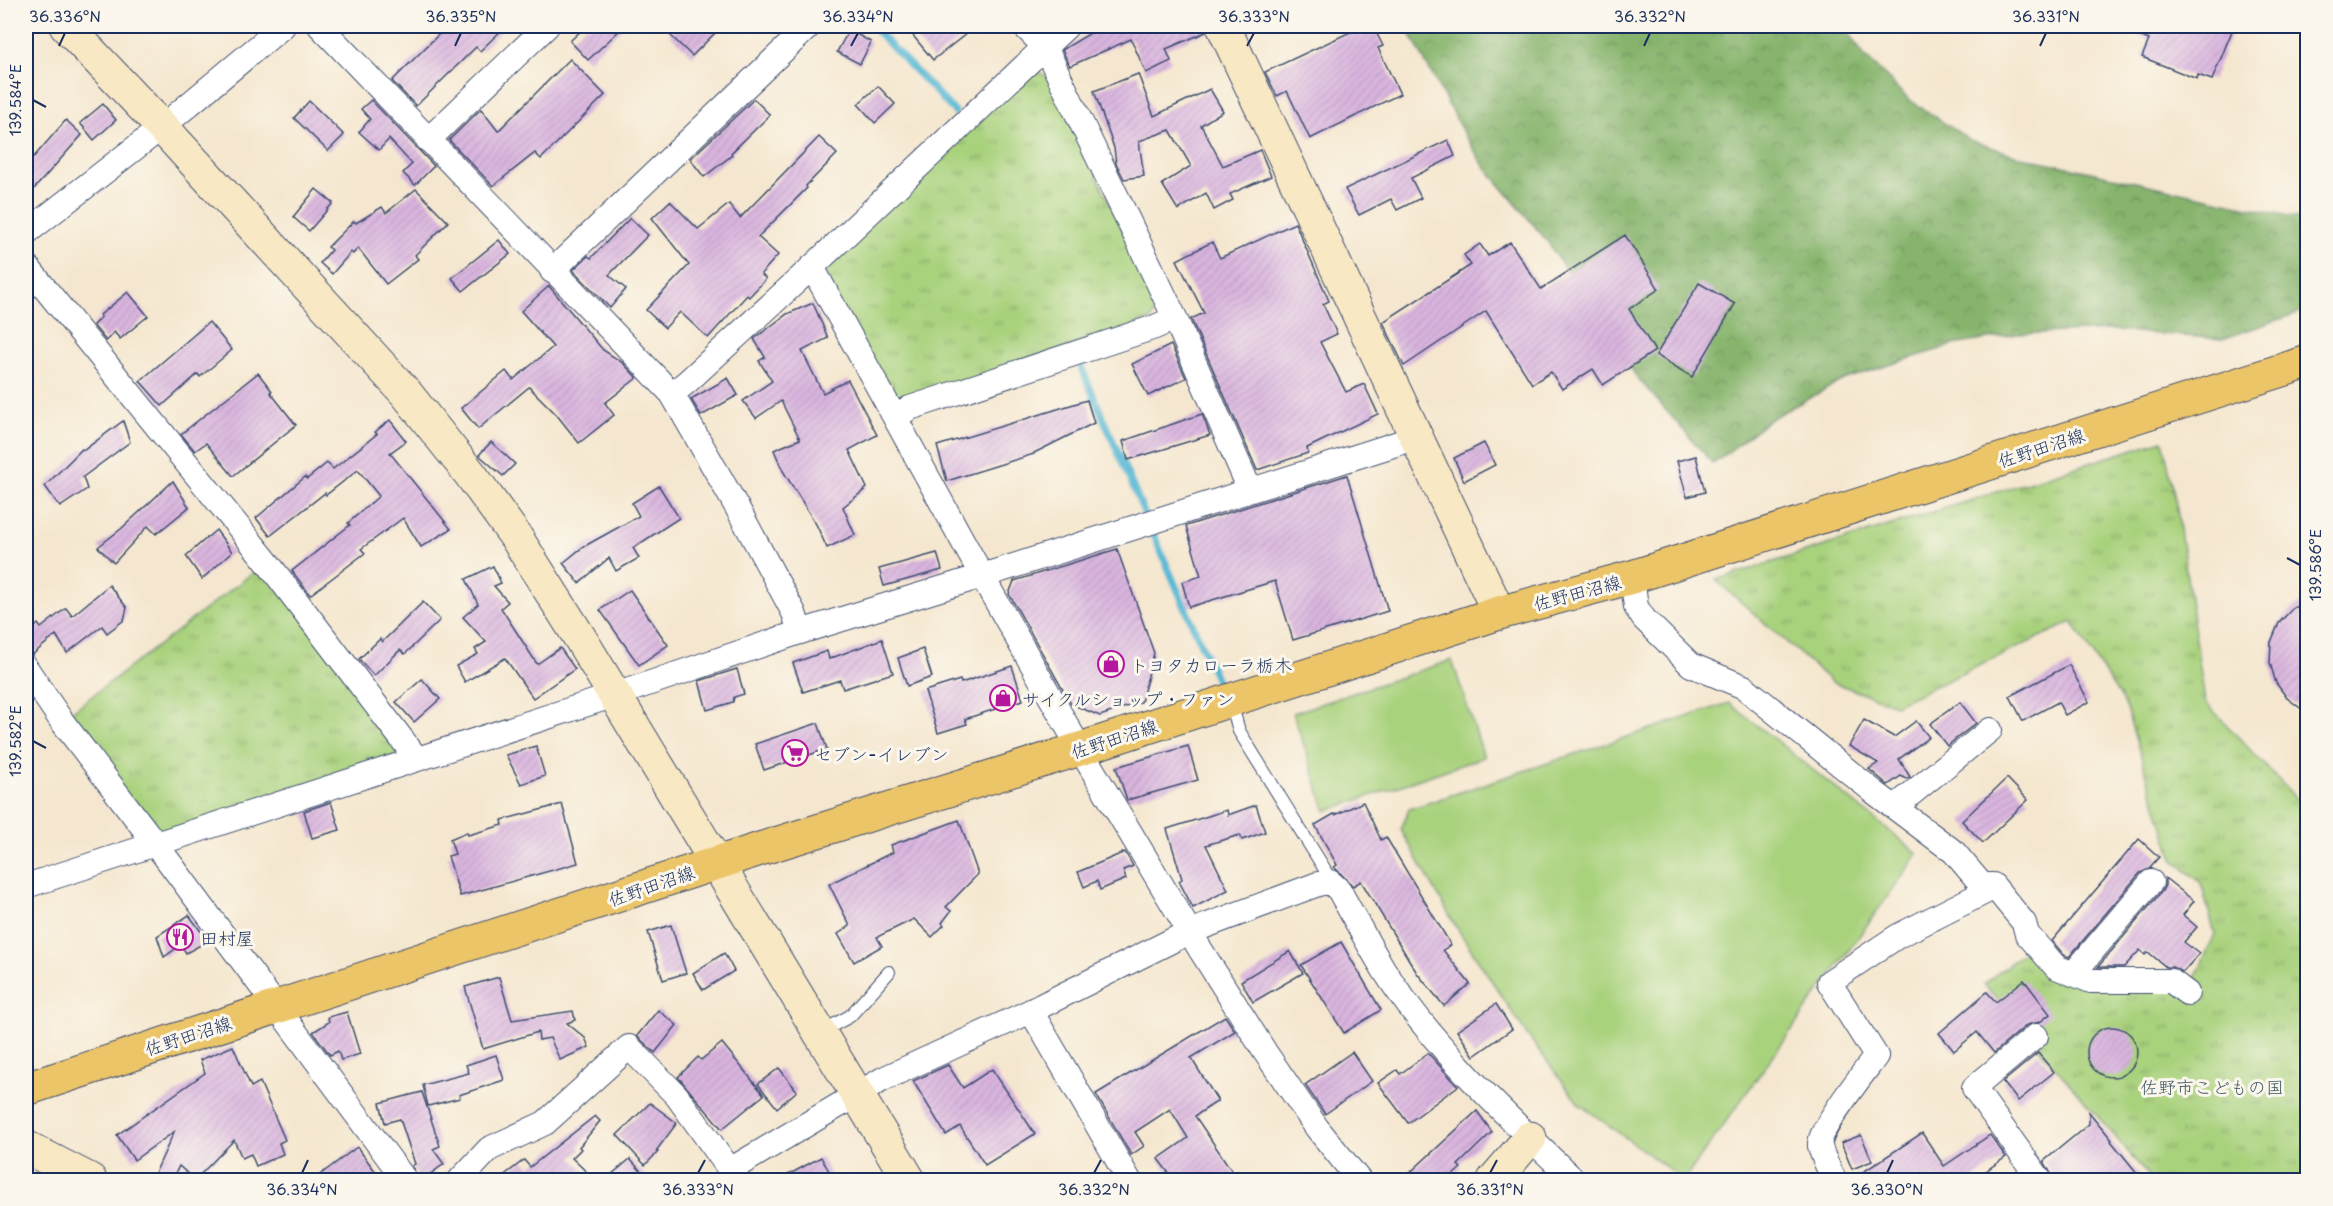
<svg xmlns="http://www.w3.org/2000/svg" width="2333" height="1206" viewBox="0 0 2333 1206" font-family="'Playpen Sans','Klee One',sans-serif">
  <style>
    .grass { fill: url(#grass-tufts); stroke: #62806e; stroke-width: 1.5 }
    .forest { fill: url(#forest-crowns); stroke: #507265; stroke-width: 1.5 }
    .garden { fill: #a9d27d; stroke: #62806e; stroke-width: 1.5 }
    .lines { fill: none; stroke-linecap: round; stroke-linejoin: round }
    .stream { stroke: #55b7d4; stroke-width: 7 }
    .building { fill: url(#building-hatch) }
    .lane-casing { stroke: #3c4b6f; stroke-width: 14 }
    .street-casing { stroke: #3c4b6f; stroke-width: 26 }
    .secondary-casing { stroke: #3c4b6f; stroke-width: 35 }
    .primary-casing { stroke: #3c4b6f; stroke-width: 35 }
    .lane { stroke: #fff; stroke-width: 12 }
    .street { stroke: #fff; stroke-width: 24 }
    .secondary { stroke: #f8e8c3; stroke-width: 33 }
    .primary { stroke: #edc569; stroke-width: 33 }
    .ticks { fill: none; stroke: #1b2f5e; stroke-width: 2 }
    .labels { text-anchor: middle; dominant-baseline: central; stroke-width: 6; stroke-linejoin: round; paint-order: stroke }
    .street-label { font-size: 18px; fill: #1b2f5e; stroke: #fbf7ec }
    .poi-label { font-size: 18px; fill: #1b2f5e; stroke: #fbf7ec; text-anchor: start }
    .park-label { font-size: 18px; fill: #3e5866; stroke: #fbf7ec }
    .neatline { fill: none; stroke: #1b2f5e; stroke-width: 2 }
    .ticks-label { font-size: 15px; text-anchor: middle; fill: #1b2f5e }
  </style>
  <defs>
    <pattern id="grass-tufts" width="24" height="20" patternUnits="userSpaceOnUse" patternTransform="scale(1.5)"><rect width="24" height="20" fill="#a9d27d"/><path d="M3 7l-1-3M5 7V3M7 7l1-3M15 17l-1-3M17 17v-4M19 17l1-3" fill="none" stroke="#89ab6a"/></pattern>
    <pattern id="forest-crowns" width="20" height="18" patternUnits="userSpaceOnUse" patternTransform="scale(1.5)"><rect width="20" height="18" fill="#86b46c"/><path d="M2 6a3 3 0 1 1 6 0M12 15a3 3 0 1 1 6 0" fill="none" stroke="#6d935c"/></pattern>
    <pattern id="building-hatch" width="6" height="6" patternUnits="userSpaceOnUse" patternTransform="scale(1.5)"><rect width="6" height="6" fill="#dab5df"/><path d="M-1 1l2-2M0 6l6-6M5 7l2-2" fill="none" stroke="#ba9cc2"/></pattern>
  </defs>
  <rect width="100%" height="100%" fill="#fbf7ec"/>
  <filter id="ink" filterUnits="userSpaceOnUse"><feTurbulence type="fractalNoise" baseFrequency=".0167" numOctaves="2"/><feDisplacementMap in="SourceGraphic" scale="12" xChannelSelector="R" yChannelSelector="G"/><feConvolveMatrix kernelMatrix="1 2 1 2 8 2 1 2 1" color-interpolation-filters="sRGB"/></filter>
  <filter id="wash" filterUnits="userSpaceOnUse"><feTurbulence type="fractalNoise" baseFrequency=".008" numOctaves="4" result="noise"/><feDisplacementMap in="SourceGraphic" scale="24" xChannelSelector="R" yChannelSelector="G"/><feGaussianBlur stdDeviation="1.35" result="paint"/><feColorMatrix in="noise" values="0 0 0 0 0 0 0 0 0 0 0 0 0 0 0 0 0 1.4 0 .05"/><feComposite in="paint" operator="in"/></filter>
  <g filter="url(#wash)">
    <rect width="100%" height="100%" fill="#f5e7cf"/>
    <g class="grass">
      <path d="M1031 70 1050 77 1158 304 1151 320 908 399 890 391 826 280 828 259Z"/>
      <path d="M2163 440 2177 509 2205 702 2307 810V1180H2152L1984 984 2028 949 2056 975 2190 989 2215 934 2201 883 2173 859 2125 705 2072 622 1895 705 1832 682 1716 580Z"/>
      <path d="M267 562 417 759 155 843 61 720Z"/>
    </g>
    <path class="forest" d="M1406 26H1843L1864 55 1907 98 1970 140 2018 156 2307 220V310L2222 339 2110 330 2018 334 1953 345 1845 379 1770 419 1713 464 1636 376 1547 241 1484 166 1463 132Z"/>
    <g class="garden">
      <path d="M1452 660 1484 757 1326 811 1293 713Z"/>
      <path d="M1729 703 1918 854 1684 1180 1579 1104 1526 1033 1455 925 1401 830 1409 809Z"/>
    </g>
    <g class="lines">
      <g class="stream">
        <path d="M872 26 955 112"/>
        <path d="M1081 367 1217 681"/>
      </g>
    </g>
    <g id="blocks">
      <g class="building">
        <path d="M460 26H506L480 51 476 47 416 106 392 81 445 28 451 34Z"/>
        <path d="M586 26H624L588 60 570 41Z"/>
        <path d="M677 26H722L692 56 669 34Z"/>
        <path d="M905 26H976L933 60Z"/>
        <path d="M1089 26H1204L1206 32 1166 49 1171 61 1146 73 1131 39 1070 66 1062 50 1092 32Z"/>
        <path d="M1363 26H1373L1383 46 1378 48 1400 94 1310 139 1287 91 1277 96 1265 72Z"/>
        <path d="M2116 26H2234L2212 80 2198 75 2197 79 2142 57 2149 40Z"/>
        <path d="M849 30 871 42 860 64 837 52Z"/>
        <path d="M570 59 605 95 541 159 535 153 493 186 449 140 481 109 498 131Z"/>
        <path d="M1138 74 1154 116 1210 89 1223 111 1201 125 1223 166 1260 150 1271 176 1230 194 1233 200 1214 210 1206 193 1178 210 1162 184 1191 166 1170 130 1139 141 1144 176 1124 179 1116 163 1114 148 1094 91Z"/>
        <path d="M878 86 895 104 875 123 858 104Z"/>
        <path d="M754 99 770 115 731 153 732 155 704 177 690 159Z"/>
        <path d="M371 100 434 166 415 185 403 173 412 164 389 139 379 150 359 132 370 119 361 109Z"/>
        <path d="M309 101 344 135 328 151 294 118Z"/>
        <path d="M103 104 116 120 94 140 80 123Z"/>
        <path d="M66 120 82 135 26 198V166Z"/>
        <path d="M819 137 837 154 806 186 807 188 758 237 778 255 761 274 766 279 749 297 747 295 708 338 680 312 665 328 646 310 689 265 652 218 670 201 698 229 729 204 740 218Z"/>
        <path d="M1448 140 1455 156 1411 178 1421 198 1397 210 1391 199 1359 215 1345 189Z"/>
        <path d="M316 189 333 203 309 231 293 217Z"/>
        <path d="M416 189 448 222 415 255 418 259 386 284 358 248 353 254 351 252 332 274 320 263 331 250 328 247 354 221 356 223 382 207 386 213Z"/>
        <path d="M630 218 648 235 609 275 626 289 610 308 573 270 588 256 591 258Z"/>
        <path d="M1295 223 1329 301 1323 304 1337 334 1320 342 1346 392 1364 384 1378 414 1307 448 1308 453 1257 470 1191 319 1204 313 1177 260 1212 242 1220 258Z"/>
        <path d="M1625 235 1659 289 1629 309 1655 351 1603 385 1593 369 1562 389 1551 372 1532 384 1486 311 1404 366 1383 322 1471 265 1464 255 1480 244 1488 256 1510 242 1541 289Z"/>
        <path d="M499 240 510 254 463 291 452 278Z"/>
        <path d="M1699 283 1735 304 1692 377 1656 355Z"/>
        <path d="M549 286 603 350 623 363 637 378 605 403 614 415 579 443 556 414 529 387 478 429 461 408 506 371 513 380 553 347 521 311Z"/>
        <path d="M128 292 148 316 120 339 114 332 106 341 93 325 101 317 100 315Z"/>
        <path d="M813 303 828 338 802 351 823 393 848 380 877 435 849 450 867 488 843 507 855 535 827 548 816 524 783 471 774 450 800 439 781 401 756 418 743 401 772 381 759 361 765 357 754 339 787 314Z"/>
        <path d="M209 322 232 350 200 377 198 374 162 406 140 381Z"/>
        <path d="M1171 345 1186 378 1148 396 1132 364Z"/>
        <path d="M258 373 272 391 270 392 296 425 233 476 206 443 195 451 181 434Z"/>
        <path d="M728 378 738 395 701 416 691 399Z"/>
        <path d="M1087 400 1094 423 1034 453V454L947 481 937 446Z"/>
        <path d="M1202 414 1210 435 1128 460 1123 441Z"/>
        <path d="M390 420 406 441 390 453 451 529 421 547 403 518 361 549 365 553 310 595 292 571 350 525 348 523 379 496 358 470 326 495 325 493 270 536 256 518 305 477 307 479 327 463 333 469 377 434 375 432Z"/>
        <path d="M123 421 130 442 83 477 87 489 60 507 45 486 82 449 84 450Z"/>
        <path d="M491 442 515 464 503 476 479 455Z"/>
        <path d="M1484 443 1495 465 1464 481 1454 458Z"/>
        <path d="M1696 456 1705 492 1687 497 1677 461Z"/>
        <path d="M1347 475 1388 611 1293 640 1275 581 1189 607 1182 582 1201 576 1186 526Z"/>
        <path d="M173 481 189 507 156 534 148 526 114 563 98 547 121 529Z"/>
        <path d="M659 486 679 518 633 548 639 558 616 571 609 558 579 583 563 563 583 547 639 516 632 503Z"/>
        <path d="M216 530 232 552 202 579 186 556Z"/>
        <path d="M1117 549 1154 653 1141 702 1100 716 1071 704 1009 594 1014 581Z"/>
        <path d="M937 553 942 570 884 586 879 569Z"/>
        <path d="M493 566 501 583 494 586 508 602 501 608 537 664 560 648 575 669 533 698 505 658 465 682 456 666 478 654 475 649 486 642 463 617 478 604 466 579Z"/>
        <path d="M109 585 127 608 124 620 107 633 102 626 67 653 56 635 32 655 26 644V635L38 624 41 628 66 608 72 616Z"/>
        <path d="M630 590 668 645 639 665 600 610Z"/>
        <path d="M2307 601V713L2287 698 2276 683 2270 663 2271 642 2279 623 2293 608Z"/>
        <path d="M423 602 440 620 405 654 400 650 374 676 359 659 380 639 382 642Z"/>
        <path d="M882 639 893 673 843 689 840 680 803 692 793 663 827 651 829 659Z"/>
        <path d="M923 649 932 677 907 686 898 658Z"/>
        <path d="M2069 665 2089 702 2065 715 2058 702 2023 721 2010 696Z"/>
        <path d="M1012 666 1023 700 965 719 967 724 938 733 925 691 960 680 961 683Z"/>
        <path d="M737 669 744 694 734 697 733 702 707 710 699 681Z"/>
        <path d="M422 679 440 699 414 722 396 702Z"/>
        <path d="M1960 702 1976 723 1947 746 1930 724Z"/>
        <path d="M1864 720 1894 737 1916 721 1929 737 1899 759 1910 777 1906 779 1901 776 1888 785 1869 769 1878 763 1849 746Z"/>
        <path d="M818 723 827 749 764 770 755 744Z"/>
        <path d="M536 746 545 776 521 784 506 755Z"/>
        <path d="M1188 746 1198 780 1127 800 1116 767Z"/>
        <path d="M2007 778 2028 800 1983 843 1962 821Z"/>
        <path d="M331 802 340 830 312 838 304 811Z"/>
        <path d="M1363 802 1381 840 1386 837 1451 945 1443 950 1470 984 1444 1006 1417 973 1361 881 1353 886 1334 867 1337 865 1315 825 1334 814 1335 815Z"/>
        <path d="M562 804 578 863 460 896 448 856 455 854 450 839 467 832 468 835 503 825 502 820Z"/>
        <path d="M1256 805 1265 832 1242 840 1240 835 1206 845 1228 890 1193 908 1179 881 1182 879 1167 829 1227 810 1228 815Z"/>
        <path d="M959 820 978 874 946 907 951 911 942 923 944 925 932 937 914 919 877 937 882 946 854 962 838 934 850 926 829 884 893 852 891 845Z"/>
        <path d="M2139 839 2159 857 2150 867 2152 868 2140 873 2069 957 2064 955 2052 941Z"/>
        <path d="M1125 852 1133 866 1123 870 1126 879 1100 890 1097 881 1084 887 1078 872Z"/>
        <path d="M2165 878 2194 901 2183 915 2197 927 2184 942 2199 954 2183 972 2172 967H2166L2148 952 2145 955 2140 950 2124 967H2098L2162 891 2165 885Z"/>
        <path d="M189 915 208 941 186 953 181 945 164 957 157 936Z"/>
        <path d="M671 925 686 973 663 980 648 932Z"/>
        <path d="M1341 942 1381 1010 1344 1033 1301 965Z"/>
        <path d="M1290 951 1303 973 1253 1002 1241 981Z"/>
        <path d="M724 953 734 971 703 990 693 973Z"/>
        <path d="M499 977 512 1020 573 1011 575 1020 567 1023 585 1038 589 1047 560 1060 550 1038 539 1040 538 1032 483 1049 465 987Z"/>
        <path d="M2024 980 2050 1014 2040 1022 2027 1025 1994 1053 1977 1032 1954 1051 1939 1033 1987 992 1996 1002Z"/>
        <path d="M1496 1004 1512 1029 1474 1056 1457 1031Z"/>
        <path d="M658 1010 677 1025 655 1053 637 1036Z"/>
        <path d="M347 1012 360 1054 341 1060 338 1051 330 1055 313 1032 329 1022 328 1017Z"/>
        <path d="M1225 1016 1235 1031 1191 1058 1218 1101 1195 1116 1238 1180H1174L1158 1159 1188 1138 1170 1109 1135 1132 1144 1146 1131 1155 1096 1094Z"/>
        <circle cx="2112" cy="1052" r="25"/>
        <path d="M722 1043 764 1095 722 1129 678 1077 698 1057 701 1060Z"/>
        <path d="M233 1046 251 1087 260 1082 285 1140 279 1143 283 1154 256 1166 251 1154 242 1158 234 1140 195 1180 179 1166 172 1180H152L174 1132 134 1160 117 1135 205 1073 200 1060Z"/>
        <path d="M1352 1052 1372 1081 1325 1114 1305 1085Z"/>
        <path d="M1428 1053 1458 1086 1408 1123 1378 1083 1397 1070 1400 1074Z"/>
        <path d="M2038 1053 2054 1072 2018 1101 2003 1082Z"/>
        <path d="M496 1055 504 1080 459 1095 460 1098 428 1106 423 1085 469 1073 466 1065Z"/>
        <path d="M948 1065 963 1088 992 1069 1035 1134 985 1165 960 1126 946 1135 913 1081Z"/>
        <path d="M779 1068 797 1091 777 1108 758 1084Z"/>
        <path d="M422 1092 440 1146 433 1149 444 1164 422 1180H419L412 1166 415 1164 400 1119 385 1123 380 1103Z"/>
        <path d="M650 1103 677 1123 656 1151 658 1152 645 1165 617 1135Z"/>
        <path d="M1477 1111 1492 1132 1458 1165 1461 1168 1447 1180H1402Z"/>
        <path d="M2089 1112 2112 1140 2111 1141 2143 1180 2054 1179 2044 1161 2089 1124Z"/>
        <path d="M595 1116 600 1121 579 1147 581 1149 572 1158 595 1180H498L524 1160 530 1167Z"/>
        <path d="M1922 1133 1944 1166 1990 1135 2006 1157 1972 1180H1851Z"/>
        <path d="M1861 1135 1872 1161 1852 1169 1841 1143Z"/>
        <path d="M357 1147 382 1180H313Z"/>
        <path d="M821 1157 834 1180H779Z"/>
        <path d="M630 1159 649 1180H605Z"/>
      </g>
    </g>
  </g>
  <g filter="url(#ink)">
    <use href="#blocks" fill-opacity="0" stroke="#3c4b6f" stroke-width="1.5"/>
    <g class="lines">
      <defs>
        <g id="lane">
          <path d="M1231 702 1239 731 1324 868 1330 882"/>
          <path d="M821 1032 850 1016 889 972"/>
        </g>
        <g id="street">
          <path d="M320 26 672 394 739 511 794 613 800 632"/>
          <path d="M1024 26 1045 47 1175 318 1250 490"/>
          <path d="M428 140 547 26"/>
          <path d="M26 233 162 127 283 26"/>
          <path d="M26 265 267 562 417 759"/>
          <path d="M812 267 982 576 1080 749 1200 949 1265 1052 1317 1128 1359 1180"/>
          <path d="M552 271 809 26"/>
          <path d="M672 394 688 381 812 267 1067 26"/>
          <path d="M896 417 910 408 1155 327 1175 318"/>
          <path d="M1632 577 1636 607 1644 619 1691 665 1744 687 1874 792 1954 852 1987 891 1898 936 1829 982 1876 1056C1866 1070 1817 1131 1820 1146 1822 1157 1830 1170 1834 1180"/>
          <path d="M26 668 61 720 155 843 405 1180"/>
          <path d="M1895 807 1990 730"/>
          <path d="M1981 885H1993L2024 923 2027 934 2056 967 2091 981H2171L2187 993"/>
          <path d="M26 886 615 695 800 632 982 576 1399 443 1416 434"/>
          <path d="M2073 974 2151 882"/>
          <path d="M1031 1011 1129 1180"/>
          <path d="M2036 1036 1974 1088 2040 1180"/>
          <path d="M460 1180 489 1149 545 1123 629 1047 677 1096 730 1170 883 1079 1031 1011 1189 932 1318 884 1330 882 1339 890C1354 917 1368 944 1384 970 1435 1050 1506 1115 1574 1180"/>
        </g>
        <g id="secondary">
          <path d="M66 26 162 127 406 393 471 475 516 537 580 638 909 1180"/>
          <path d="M1223 26 1499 613"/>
          <path d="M26 1147 90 1180"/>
          <path d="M1494 1180 1530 1138"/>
        </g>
        <path id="primary" d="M26 1089 763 848 1080 749 1499 613 1632 577 2308 362"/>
      </defs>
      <use href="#lane" class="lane-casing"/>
      <use href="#street" class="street-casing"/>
      <use href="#secondary" class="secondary-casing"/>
      <use href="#primary" class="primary-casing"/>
      <use href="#lane" class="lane"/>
      <use href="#street" class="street"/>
      <use href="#secondary" class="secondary"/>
      <use href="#primary" class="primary"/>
    </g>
  </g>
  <path class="ticks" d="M59 46 65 33M455 46 461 33M851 46 858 33M1247 46 1254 33M1644 46 1650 33M2040 46 2046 33M33 100 46 107M2287 558 2300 565M33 741 46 748M302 1173 308 1160M698 1173 705 1160M1094 1173 1101 1160M1490 1173 1497 1160M1887 1173 1893 1160"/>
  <defs>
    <symbol id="shop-ring" viewBox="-11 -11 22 22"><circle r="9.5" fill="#fbf7ec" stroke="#b5179e" stroke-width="1.5"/><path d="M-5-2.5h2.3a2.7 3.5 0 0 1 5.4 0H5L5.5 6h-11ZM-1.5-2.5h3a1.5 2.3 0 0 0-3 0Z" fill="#b5179e"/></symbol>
    <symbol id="supermarket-ring" viewBox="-11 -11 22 22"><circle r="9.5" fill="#fbf7ec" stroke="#b5179e" stroke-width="1.5"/><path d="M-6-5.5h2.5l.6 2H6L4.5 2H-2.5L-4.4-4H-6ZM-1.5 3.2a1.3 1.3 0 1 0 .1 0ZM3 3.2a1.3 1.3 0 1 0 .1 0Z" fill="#b5179e"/></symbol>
    <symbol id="restaurant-ring" viewBox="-11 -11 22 22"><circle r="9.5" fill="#fbf7ec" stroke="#b5179e" stroke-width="1.5"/><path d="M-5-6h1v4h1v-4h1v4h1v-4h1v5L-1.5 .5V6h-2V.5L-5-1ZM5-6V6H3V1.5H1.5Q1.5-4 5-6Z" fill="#b5179e"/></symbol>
  </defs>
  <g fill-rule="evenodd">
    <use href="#shop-ring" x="1096" y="649" width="30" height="30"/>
    <use href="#shop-ring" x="988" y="683" width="30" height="30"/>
    <use href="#supermarket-ring" x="780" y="738" width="30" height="30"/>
    <use href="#restaurant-ring" x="165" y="922" width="30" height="30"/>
  </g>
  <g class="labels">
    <g class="street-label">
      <text transform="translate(2041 447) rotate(-18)">佐野田沼線</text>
      <text transform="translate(1577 592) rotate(-15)">佐野田沼線</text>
      <text transform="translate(1114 738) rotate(-18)">佐野田沼線</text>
      <text transform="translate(651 885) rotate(-19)">佐野田沼線</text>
      <text transform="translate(188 1035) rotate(-18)">佐野田沼線</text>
    </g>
    <g class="poi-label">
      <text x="1130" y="664">トヨタカローラ栃木</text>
      <text x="1022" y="698">サイクルショップ・ファン</text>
      <text x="814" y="753">セブン-イレブン</text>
      <text x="200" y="937">田村屋</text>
    </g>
    <g class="park-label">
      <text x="2212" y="1086">佐野市こどもの国</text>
    </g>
  </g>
  <rect width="2333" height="1206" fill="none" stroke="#fbf7ec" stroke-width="66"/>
  <rect x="33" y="33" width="2267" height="1140" class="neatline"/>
  <g class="ticks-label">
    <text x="65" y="22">36.336°N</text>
    <text x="461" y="22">36.335°N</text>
    <text x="858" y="22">36.334°N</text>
    <text x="1254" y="22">36.333°N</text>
    <text x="1650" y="22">36.332°N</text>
    <text x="2046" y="22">36.331°N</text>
    <text transform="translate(16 100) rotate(-90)" y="5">139.584°E</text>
    <text transform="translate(2316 565) rotate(-90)" y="5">139.586°E</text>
    <text transform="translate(16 741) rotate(-90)" y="5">139.582°E</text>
    <text x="302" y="1195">36.334°N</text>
    <text x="698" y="1195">36.333°N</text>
    <text x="1094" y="1195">36.332°N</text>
    <text x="1490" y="1195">36.331°N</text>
    <text x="1887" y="1195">36.330°N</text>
  </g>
</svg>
